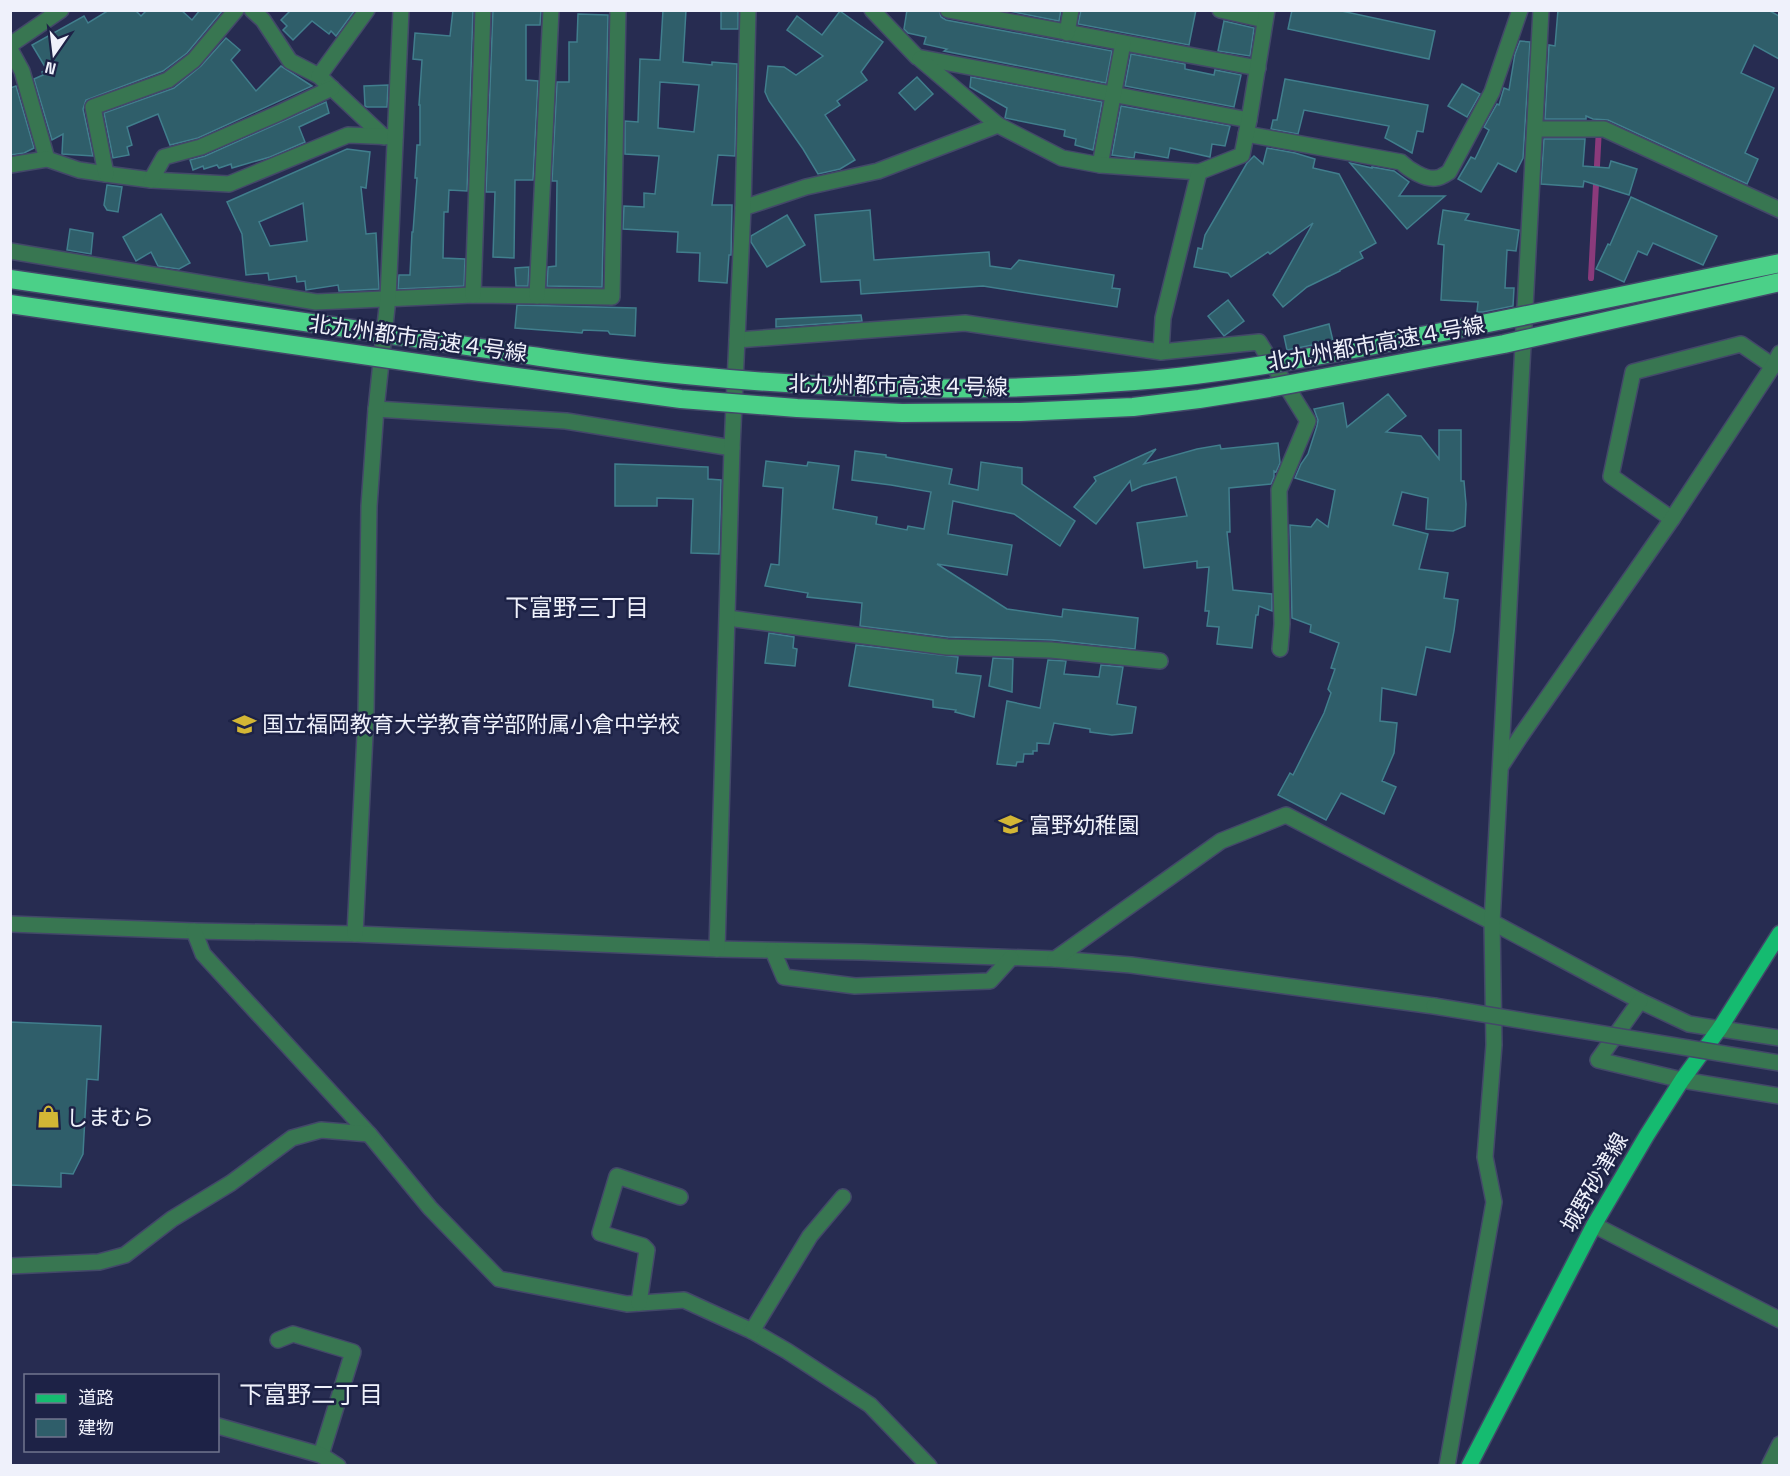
<svg xmlns="http://www.w3.org/2000/svg" width="1790" height="1476" viewBox="0 0 1790 1476" font-family="'Space Grotesk','Noto Sans JP',sans-serif">
  <style>
    .lines { fill: none; stroke-linecap: round; stroke-linejoin: round }
    .stream { stroke: #8b3a7b; stroke-width: 6 }
    .building { fill: #2f5e6a; stroke: #417e8d; stroke-width: 1.5; fill-rule: evenodd }
    .minor-casing { stroke: #434869; stroke-width: 18 }
    .major-casing { stroke: #434869; stroke-width: 18 }
    .minor { stroke: #387651; stroke-width: 15 }
    .major { stroke: #15bb70; stroke-width: 15 }
    .minor-bridge-casing { stroke: #434869; stroke-width: 18; stroke-linecap: butt }
    .highway-bridge-casing { stroke: #434869; stroke-width: 21; stroke-linecap: butt }
    .minor-bridge { stroke: #387651; stroke-width: 15 }
    .highway-bridge { stroke: #4bd088; stroke-width: 18 }
    .labels { text-anchor: middle; dominant-baseline: central; stroke-width: 5; stroke-linejoin: round; paint-order: stroke }
    .street-label { font-size: 22px; fill: #eff1fb; stroke: #1d2246 }
    .poi-label { font-size: 22px; fill: #eff1fb; stroke: #1d2246; text-anchor: start }
    .neighbourhood-label { font-size: 24px; fill: #eff1fb; stroke: #1d2246 }
  </style>
  <rect width="100%" height="100%" fill="#272c51"/>
  <g class="lines">
    <path class="stream" d="M1591 278 1599 128"/>
  </g>
  <g class="building">
    <path d="M109 10H135L141 16 147 10H181L192 20 200 10H223L187 53 163 71 86 100 83 109 93 156 62 154 63 134 52 140 34 79 43 75 42 72 47 70 32 45 84 16 88 23Z"/>
    <path d="M291 10H355L336 36 331 31 329 34 312 21 293 40 283 30 287 26 281 20Z"/>
    <path d="M453 10H473L467 191 449 190 448 212H444L443 258 465 259 464 286 398 289 399 275H410L412 232H413L417 178H415L417 145H420V105H419L422 60 413 59 415 33 450 36Z"/>
    <path d="M493 10H541L540 25H526V80L538 81 533 180H515L514 258 493 257 495 192H486Z"/>
    <path d="M663 10H686L683 62 712 65V62L737 64 735 156 718 155 712 205H732L731 255H729L727 283 699 281 700 253 677 252 678 232 623 229 624 206 644 207V193L655 194 659 156 625 154V121L638 122 640 59 660 60ZM660 82 699 85 694 132 658 128Z"/>
    <rect x="721" y="10" width="17" height="19"/>
    <path d="M907 10H939L941 17 946 20 1112 51 1106 83 944 51 947 49 924 44 926 37 908 33 904 29Z"/>
    <path d="M1004 10H1061L1059 21Z"/>
    <path d="M1081 10H1196L1189 45 1078 24Z"/>
    <path d="M1292 10H1337L1435 31 1429 59 1288 29Z"/>
    <path d="M1558 10H1768L1779 16V59L1754 45 1741 73 1774 88 1745 153 1758 159 1747 184 1608 120 1593 119 1586 116V119H1545L1549 45 1555 46Z"/>
    <path d="M840 11 883 42 861 72 867 80 837 101 840 105 825 115 855 160 840 169 818 174 803 149 769 101 765 92 768 66 784 67 796 75 823 56 787 30 797 16 822 35Z"/>
    <path d="M578 14 608 15 602 287 547 286 548 267 556 266 557 181H552L557 82H569V42H577Z"/>
    <path d="M1224 21 1254 28 1250 56 1218 51Z"/>
    <path d="M226 38 240 50 231 60 256 91 281 66 312 86 198 138 170 145 158 114 127 127 132 145 127 147 129 155 113 158 104 113 174 88 201 66Z"/>
    <path d="M1520 41 1530 42 1523 158 1516 172 1498 163 1481 192 1458 179 1471 157 1475 159 1489 130 1484 127 1497 104 1499 105 1504 88 1509 90 1515 54Z"/>
    <path d="M1131 54 1185 64V69L1214 75 1215 70 1241 75 1234 107 1125 86Z"/>
    <path d="M917 77 933 94 915 110 899 93Z"/>
    <path d="M971 77 1102 102 1093 150 1075 145 1076 139 1064 136 1065 130 1005 118 1007 108 970 87Z"/>
    <path d="M1285 79 1428 105 1423 132 1417 131 1412 153 1385 138 1389 126 1304 110 1298 134 1271 129 1273 120H1277Z"/>
    <path d="M1462 84 1480 94 1467 117 1448 106Z"/>
    <path d="M388 85 387 107H367L365 106 364 86Z"/>
    <path d="M16 86 34 148 24 153 10 155V88Z"/>
    <path d="M326 102 329 113 299 127 305 142 270 157 232 168 231 164 219 168 217 165 204 169 203 166 193 170 190 160 205 156Z"/>
    <path d="M1121 106 1230 126 1225 146 1212 144 1210 157 1170 148 1168 158 1135 152 1134 158 1112 155Z"/>
    <path d="M1544 139H1585L1583 166 1609 168 1611 161 1637 169 1629 195 1584 181 1583 187 1541 184Z"/>
    <path d="M1267 148 1295 153 1315 159 1313 168 1339 174 1376 243 1360 252 1363 258 1340 270V271L1307 287 1283 307 1273 295 1313 223 1270 254 1268 252 1231 277 1228 273 1194 267 1198 248 1202 249 1205 235 1247 163 1254 156 1263 164Z"/>
    <path d="M347 149 370 152 366 188 361 187 366 234 376 233 379 289 339 291 338 285 306 290 305 281 297 282 296 276 269 280 268 273 246 275 242 234 227 202ZM303 203 307 241 270 246 259 222Z"/>
    <path d="M1350 163 1372 168V167L1394 171 1409 182 1399 196H1445L1407 229Z"/>
    <path d="M107 185 122 187 118 212 107 210 104 205Z"/>
    <path d="M1631 197 1717 236 1703 265 1653 243 1647 255 1638 251 1624 282 1596 269 1608 244 1610 245Z"/>
    <path d="M870 210 874 260 989 252 990 266 1011 269 1019 260 1114 275 1112 288 1120 289 1117 307 983 286 861 294 860 280 821 282 815 215Z"/>
    <path d="M1443 210 1469 214 1465 220 1519 230 1516 251 1507 250 1505 288H1514L1513 306 1483 312H1477L1478 302 1441 300 1444 245 1438 244Z"/>
    <path d="M161 214 190 263 179 269 158 266 151 252 136 261 123 237Z"/>
    <path d="M787 215 805 245 767 267 751 242V236Z"/>
    <path d="M70 229 93 233 91 254 67 250Z"/>
    <path d="M529 267 528 286H516L515 268Z"/>
    <path d="M1228 300 1244 321 1224 336 1208 316Z"/>
    <path d="M517 305 636 308 635 336 610 334 608 331 583 330 582 333 515 328Z"/>
    <path d="M861 315 862 321 776 327V319Z"/>
    <path d="M1329 324 1333 341 1287 350 1284 336Z"/>
    <path d="M1388 394 1406 416 1386 432 1421 436 1439 459V430H1461V481H1464L1466 504 1465 526 1453 531 1426 529 1428 498 1402 492 1393 525 1428 534 1419 569 1448 573 1444 598 1458 600 1454 631 1450 652 1426 647 1416 695 1382 688 1380 721 1397 723 1394 753 1382 781 1396 787 1384 814 1341 793 1326 820 1278 795 1290 773 1293 775 1324 713 1331 693 1328 689 1335 669 1331 668 1339 643 1310 632 1311 625 1292 618 1290 525 1311 527 1317 519 1328 527 1335 490 1295 478 1301 464 1308 454 1317 426 1318 420 1314 409 1343 403 1347 427Z"/>
    <path d="M1278 443 1280 463 1276 472 1274 471V477L1271 484 1229 488 1230 532H1227L1233 590 1272 594V611L1259 606 1258 615H1256L1252 648 1217 644 1219 627 1207 626 1209 611H1205L1209 567 1197 568V561L1144 568 1137 523 1187 516 1176 477 1142 486 1132 491 1130 481 1096 524 1074 507 1096 481 1094 477 1156 449 1144 464 1197 449 1220 445 1221 449Z"/>
    <path d="M855 451 886 455V457L952 469 949 484 978 490 981 462 1022 468V484L1075 521 1060 546 1014 514 953 501 948 534 1012 545 1007 575 937 564 1007 609 1062 617 1063 609 1138 618 1135 649 1052 640 948 637 860 626 862 603 807 597 808 593 765 586 771 564 779 565 783 488 763 486 766 461 807 466 808 462 839 466 833 509 877 517 876 524 907 530 908 526 924 529 931 492 891 485 852 480Z"/>
    <path d="M615 464 708 467V479L721 480 719 554 691 553 693 499 657 498V506H615Z"/>
    <path d="M769 633 794 637 793 648 797 649 795 666 765 663Z"/>
    <path d="M856 645 958 657 956 673 981 676 974 717 955 712 956 710 933 707V700L849 686Z"/>
    <path d="M993 658 1013 659 1012 692 989 686Z"/>
    <path d="M1048 660 1066 661 1064 674 1099 677 1101 665 1123 667 1117 704 1136 707 1132 733 1112 735 1090 732V729L1054 723 1049 744 1037 743V751H1033V754H1024L1023 762H1017L1016 766 997 764 1007 701 1040 708Z"/>
    <path d="M10 1022 101 1026 98 1080 87 1079 83 1154 73 1174 61 1173V1187L10 1185Z"/>
  </g>
  <g class="lines">
    <defs>
      <g id="minor">
        <path d="M252 10 263 20 290 61 319 76 384 137"/>
        <path d="M872 10 917 57 1249 120"/>
        <path d="M948 10 1258 68"/>
        <path d="M1220 10 1265 20"/>
        <path d="M1067 33 1071 10"/>
        <path d="M10 45 61 10"/>
        <path d="M10 49 22 71 47 159"/>
        <path d="M920 59 998 125"/>
        <path d="M319 76 367 10"/>
        <path d="M1536 129H1604L1780 210"/>
        <path d="M1246 134 1401 162C1408 169 1425 180 1436 178 1440 178 1446 174 1449 172L1492 92 1520 10"/>
        <path d="M10 165 47 159 79 170 106 174 151 180 229 184 348 135 395 137"/>
        <path d="M1100 165 1123 43"/>
        <path d="M106 174 93 107 168 80 194 60 236 10"/>
        <path d="M151 180 164 157 201 147 279 113 332 88"/>
        <path d="M743 208 806 187 878 171 998 125 1062 158 1100 165 1199 172 1242 155 1249 120 1267 10"/>
        <path d="M10 251 316 302 473 295 612 297 618 10"/>
        <path d="M473 295 483 10"/>
        <path d="M537 296 551 10"/>
        <path d="M737 340 965 323 1161 352 1259 342 1308 421 1279 490 1282 624 1280 649"/>
        <path d="M1161 352 1163 318 1199 172"/>
        <path d="M376 409 566 421 732 448"/>
        <path d="M1672 519 1611 476 1633 372 1741 344 1773 366"/>
        <path d="M728 618 947 647 1051 650 1160 661"/>
        <path d="M1501 766 1522 734 1672 519 1773 366 1780 353"/>
        <path d="M10 924 194 931 355 934 717 949 861 952 1055 959 1131 965 1434 1006"/>
        <path d="M194 931 203 954 369 1134 430 1208 499 1279 627 1304 684 1300 752 1331 787 1351 870 1405 929 1466"/>
        <path d="M355 934 366 715 369 506 376 409 388 298 401 10"/>
        <path d="M717 949 732 448 743 208 748 10"/>
        <path d="M773 951 784 977 855 986 990 981 1011 958"/>
        <path d="M1055 959 1221 841 1286 815 1492 922 1640 1001 1689 1024 1780 1038"/>
        <path d="M1640 1001 1598 1060 1682 1080 1780 1096"/>
        <path d="M1594 1225 1780 1320"/>
        <path d="M10 1266 99 1262 125 1255 172 1219 231 1183 292 1138 321 1130 369 1134"/>
        <path d="M639 1303 647 1250 643 1246 600 1233 617 1176 680 1197"/>
        <path d="M752 1331 810 1236 843 1197"/>
        <path d="M278 1340 293 1334 353 1352 321 1455"/>
        <path d="M218 1426 321 1455 338 1466"/>
        <path d="M1447 1466 1494 1202 1485 1157 1494 1045 1492 922 1541 10"/>
        <path d="M1769 1466 1780 1444"/>
      </g>
      <path id="major" d="M1469 1466 1594 1225 1647 1135 1682 1080 1720 1028 1780 933"/>
    </defs>
    <use href="#minor" class="minor-casing"/>
    <use href="#major" class="major-casing"/>
    <use href="#minor" class="minor"/>
    <use href="#major" class="major"/>
    <defs>
      <path id="minor-bridge" d="M1434 1006 1780 1063"/>
      <g id="highway-bridge">
        <path d="M10 279C138 298 265 316 393 335 490 349 588 366 686 375 835 390 986 393 1135 381 1225 374 1313 357 1401 340 1527 316 1653 289 1780 263"/>
        <path d="M10 304 480 372 681 399 797 408 902 413 1020 412 1133 407 1199 399 1269 388 1504 344 1780 282"/>
      </g>
    </defs>
    <use href="#minor-bridge" class="minor-bridge-casing"/>
    <use href="#highway-bridge" class="highway-bridge-casing"/>
    <use href="#minor-bridge" class="minor-bridge"/>
    <use href="#highway-bridge" class="highway-bridge"/>
  </g>
  <defs>
    <symbol id="school-bare" viewBox="-9 -9 18 18"><path d="M0-5L7-2L0 1L-7-2ZM-4 1L0 2.5L4 1V4Q0 6-4 4Z" fill="#d3b635" stroke="#1d2246" stroke-width="2.5" paint-order="stroke"/></symbol>
    <symbol id="shop-bare" viewBox="-9 -9 18 18"><path d="M-5-2.5h2.3a2.7 3.5 0 0 1 5.4 0H5L5.5 6h-11ZM-1.5-2.5h3a1.5 2.3 0 0 0-3 0Z" fill="#d3b635" stroke="#1d2246" stroke-width="2.5" paint-order="stroke"/></symbol>
  </defs>
  <g fill-rule="evenodd">
    <use href="#school-bare" x="228" y="708" width="33" height="33"/>
    <use href="#school-bare" x="994" y="808" width="33" height="33"/>
    <use href="#shop-bare" x="32" y="1100" width="33" height="33"/>
  </g>
  <g class="labels">
    <g class="street-label">
      <text transform="translate(418 338) rotate(8)">北九州都市高速４号線</text>
      <text transform="translate(1376 343) rotate(-10)">北九州都市高速４号線</text>
      <text transform="translate(898 385) rotate(1)">北九州都市高速４号線</text>
      <text transform="translate(1594 1182) rotate(-60)">城野砂津線</text>
    </g>
    <g class="poi-label">
      <text x="262" y="724">国立福岡教育大学教育学部附属小倉中学校</text>
      <text x="1029" y="825">富野幼稚園</text>
      <text x="66" y="1117">しまむら</text>
    </g>
    <g class="neighbourhood-label">
      <text x="577" y="607">下富野三丁目</text>
      <text x="311" y="1394">下富野二丁目</text>
    </g>
  </g>
  <rect width="1790" height="1476" fill="none" stroke="#eff1fb" stroke-width="24"/>
  <rect x="24" y="1374" width="195" height="78" fill="#1d2246" stroke="#71758e" stroke-width="1.5"/>
  <rect x="36" y="1394" width="30" height="9" fill="#15bb70" stroke="#71758e" stroke-width="1.5"/>
  <text x="78" y="1404" font-size="18" fill="#eff1fb">道路</text>
  <rect x="36" y="1419" width="30" height="18" fill="#2f5e6a" stroke="#71758e" stroke-width="1.5"/>
  <text x="78" y="1434" font-size="18" fill="#eff1fb">建物</text>
  <g transform="translate(54 54) rotate(194)" stroke="#1d2246" stroke-width="4.5" paint-order="stroke">
  <path d="M0-4.5L10 22L0 15L-10 22Z" fill="#eff1fb"/>
  <text y="-9" font-size="16" font-weight="bold" text-anchor="middle" fill="#eff1fb">N</text>
  </g>
</svg>
